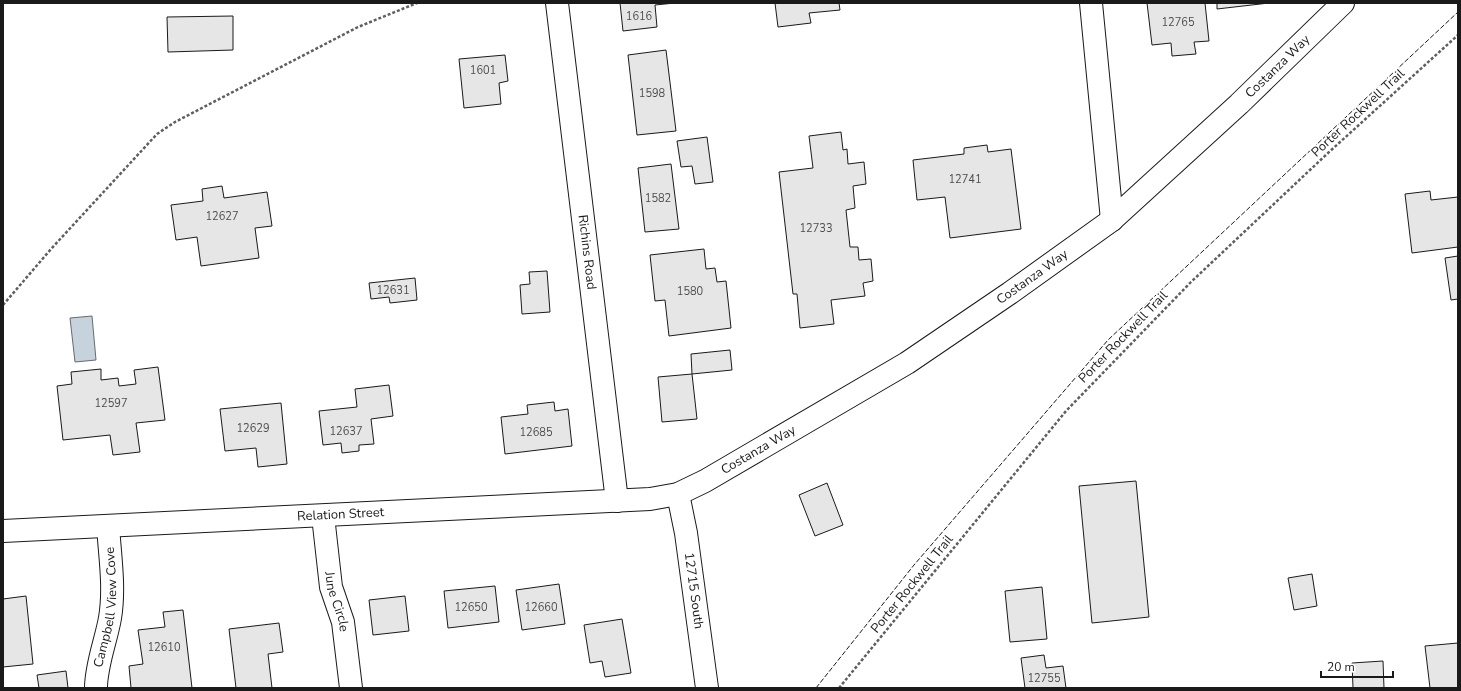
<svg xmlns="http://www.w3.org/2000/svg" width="1461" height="691" viewBox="0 0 1461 691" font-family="'Nunito Sans',sans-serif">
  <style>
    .water { fill: #c6d2dc; stroke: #6a6a6a }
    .building { fill: #e6e6e6; stroke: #1a1a1a }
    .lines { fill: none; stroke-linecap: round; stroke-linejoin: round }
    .minor-casing { stroke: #1a1a1a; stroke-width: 24 }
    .path { stroke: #5f5f5f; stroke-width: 2.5; stroke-dasharray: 3 2; stroke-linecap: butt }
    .minor { stroke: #fff; stroke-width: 22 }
    .fence { stroke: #1a1a1a; stroke-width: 1; stroke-dasharray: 5 2; stroke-linecap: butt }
    .labels { text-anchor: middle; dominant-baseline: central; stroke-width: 3; stroke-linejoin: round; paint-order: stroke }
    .number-label { font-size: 11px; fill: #4d4d4d }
    .street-label { font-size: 13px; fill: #1a1a1a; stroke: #fff }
  </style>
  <rect width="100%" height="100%" fill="#fff"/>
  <path class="water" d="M92 316 96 360 75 362 70 318Z"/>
  <g class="building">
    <path d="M620 3H675L655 5 657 27 623 31Z"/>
    <path d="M775 3H839L840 10 809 13 811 23 778 27Z"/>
    <path d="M1147 3H1205L1209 41 1194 42 1196 54 1172 56 1171 43 1152 45Z"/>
    <path d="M1217 3H1269L1217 9Z"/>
    <path d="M233 16V50L168 52 167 17Z"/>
    <path d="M666 50 676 131 637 135 628 55Z"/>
    <path d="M505 55 508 81 499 83 501 104 464 108 459 59Z"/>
    <path d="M841 132 843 150 847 149 848 164 864 162 866 184 853 186 855 208 846 210 850 247H858L859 260 871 259 873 281 863 283 865 296 831 300 834 324 800 328 797 294H793L779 172 813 168 809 136Z"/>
    <path d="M707 137 713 182 695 184 692 166 681 167 677 141Z"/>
    <path d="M987 145 988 152 1011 149 1021 229 950 238 945 197 917 200 913 160 964 154V148Z"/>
    <path d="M671 164 679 229 645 232 638 168Z"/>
    <path d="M222 186 224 198 267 192 272 226 255 228 259 258 201 266 197 237 176 240 171 205 203 201 202 189Z"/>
    <path d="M1430 191 1431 200 1458 197V247L1412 253 1405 194Z"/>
    <path d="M704 249 706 269 715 268 717 282 726 281 731 328 669 336 665 300 655 301 650 255Z"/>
    <path d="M1458 256V299L1451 300 1445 258Z"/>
    <path d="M547 271 550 312 522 314 520 285 530 284 529 272Z"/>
    <path d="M415 278 417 300 390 303 389 297 371 299 369 283Z"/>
    <path d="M730 350 732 370 692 374 691 354Z"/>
    <path d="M158 367 165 420 136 423 140 452 113 455 110 435 63 440 57 386 72 384 71 372 101 369V380L118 378 119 386 136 384 134 370Z"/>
    <path d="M692 374 697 419 662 422 658 377Z"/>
    <path d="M389 385 393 416 371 419 374 444 359 445V451L342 453 341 443 323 445 319 411 357 407 355 389Z"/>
    <path d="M554 402 555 411 568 409 572 446 505 454 501 417 528 414 527 405Z"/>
    <path d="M281 403 287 464 258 467 256 448 225 451 220 409Z"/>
    <path d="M1136 481 1149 617 1092 623 1079 486Z"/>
    <path d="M827 483 843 525 815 536 799 495Z"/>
    <path d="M1312 574 1317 606 1294 610 1288 578Z"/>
    <path d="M559 584 565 624 522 630 516 590Z"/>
    <path d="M495 586 499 622 448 628 444 591Z"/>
    <path d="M1042 587 1047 639 1010 642 1005 591Z"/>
    <path d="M26 596 33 664 3 667V599Z"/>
    <path d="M405 596 409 631 373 635 369 600Z"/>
    <path d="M183 610 192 688H131L129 666 143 664 138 630 165 627 163 612Z"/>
    <path d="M622 619 631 673 605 677 602 661 590 663 584 625Z"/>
    <path d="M279 623 283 652 268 654 272 688H236L229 629Z"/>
    <path d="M1458 643V688H1430L1425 646Z"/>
    <path d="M1044 655 1046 668 1063 666 1066 688H1025L1021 658Z"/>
    <path d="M1383 661 1384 688H1353L1352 663Z"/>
    <path d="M66 671 68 688H39L37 675Z"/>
  </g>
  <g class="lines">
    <defs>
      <g id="minor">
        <path id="s1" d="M557 3 617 501"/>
        <path d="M1091 3 1112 220"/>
        <path id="s2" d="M678 494 686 533 707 688"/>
        <path id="s3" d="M323 516 331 587 343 622 351 688"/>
        <path id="s4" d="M3 531 650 499 678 494 705 481 907 363 1010 293 1112 220 1239 104 1343 3"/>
        <path id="s5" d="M96 688C96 665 106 641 110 618 115 588 110 557 108 526"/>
      </g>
    </defs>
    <use href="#minor" class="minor-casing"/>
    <g class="path">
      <path d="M3 305 51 249 157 134 175 122 358 27 417 3"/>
      <path d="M839 688 1066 411 1191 282 1328 153 1458 35"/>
    </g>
    <use href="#minor" class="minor"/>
    <path class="fence" d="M816 688 914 565 1108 340 1458 12"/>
  </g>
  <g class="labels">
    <g class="number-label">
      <text x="639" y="16">1616</text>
      <text x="1178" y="22">12765</text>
      <text x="483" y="70">1601</text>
      <text x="652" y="93">1598</text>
      <text x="965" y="179">12741</text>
      <text x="658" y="198">1582</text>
      <text x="222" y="216">12627</text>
      <text x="816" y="228">12733</text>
      <text x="393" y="290">12631</text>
      <text x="690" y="291">1580</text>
      <text x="111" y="403">12597</text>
      <text x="253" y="428">12629</text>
      <text x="346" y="431">12637</text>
      <text x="536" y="432">12685</text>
      <text x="471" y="607">12650</text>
      <text x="541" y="607">12660</text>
      <text x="164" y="647">12610</text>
      <text x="1044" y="678">12755</text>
    </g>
    <g class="street-label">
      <text stroke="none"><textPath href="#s4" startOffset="1416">Costanza Way</textPath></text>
      <text transform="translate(1358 113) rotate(-43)">Porter Rockwell Trail</text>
      <text stroke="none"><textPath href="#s1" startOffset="251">Richins Road</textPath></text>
      <text stroke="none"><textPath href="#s4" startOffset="1092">Costanza Way</textPath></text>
      <text transform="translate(1123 337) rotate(-46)">Porter Rockwell Trail</text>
      <text stroke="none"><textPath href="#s4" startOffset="768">Costanza Way</textPath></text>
      <text stroke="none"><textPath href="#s4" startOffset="338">Relation Street</textPath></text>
      <text transform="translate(912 584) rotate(-51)">Porter Rockwell Trail</text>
      <text stroke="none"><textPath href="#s2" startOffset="98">12715 South</textPath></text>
      <text stroke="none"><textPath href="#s3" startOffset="87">June Circle</textPath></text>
      <text stroke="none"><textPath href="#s5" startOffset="82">Campbell View Cove</textPath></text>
    </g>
  </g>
  <rect width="1461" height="691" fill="none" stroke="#1a1a1a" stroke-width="8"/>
  <path d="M1321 671v6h72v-6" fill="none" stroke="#1a1a1a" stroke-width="2"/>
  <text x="1327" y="671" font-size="12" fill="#1a1a1a" stroke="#ffffff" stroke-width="3" paint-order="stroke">20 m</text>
</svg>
